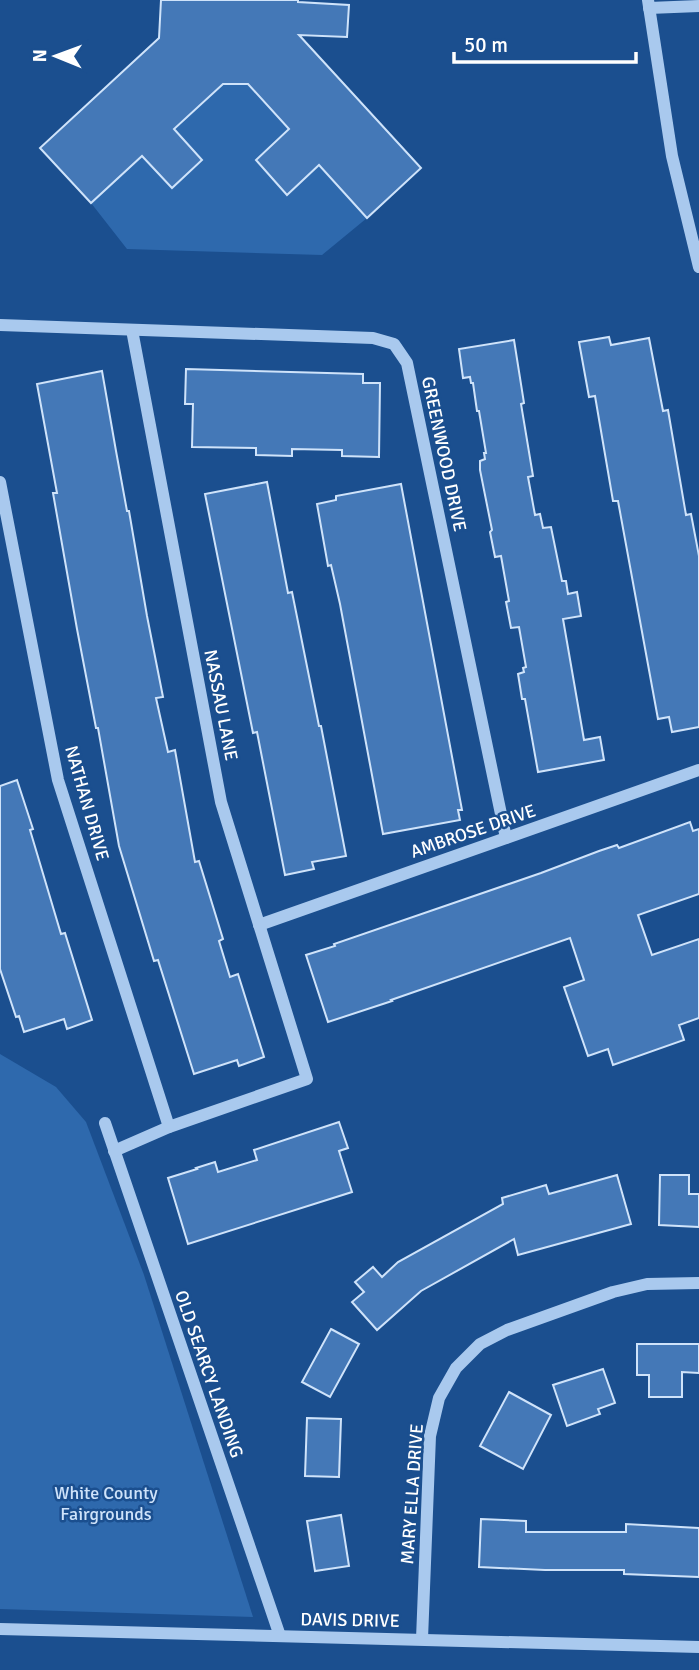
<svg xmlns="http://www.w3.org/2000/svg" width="699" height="1670" viewBox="0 0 699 1670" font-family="Signika,sans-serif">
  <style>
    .green { fill: #2e69ad }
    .building { fill: #4478b7; stroke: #cfe3fa; stroke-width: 2 }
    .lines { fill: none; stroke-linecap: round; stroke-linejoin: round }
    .minor { stroke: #a9c9ee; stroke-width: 12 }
    .labels { text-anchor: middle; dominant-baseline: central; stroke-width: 5; stroke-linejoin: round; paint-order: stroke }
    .street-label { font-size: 18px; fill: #fff; stroke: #1b4f8f }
    .park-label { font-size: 18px; fill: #cfe3fa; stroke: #1b4f8f }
  </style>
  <rect width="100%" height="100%" fill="#1b4f8f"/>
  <g class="green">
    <path d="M223 84H248L289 129 256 160 287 195 319 166 367 218 322 255 127 249 91 203 142 156 172 188 202 160 174 129Z"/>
    <path d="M0 1054 56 1087 86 1122 144 1275 253 1617 0 1609Z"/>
  </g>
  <g class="building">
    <path d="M161 0H298V2L349 5 347 37 299 35 421 168 367 218 319 165 287 195 256 160 289 129 248 84H223L174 129 202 160 172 188 142 156 91 203 40 148 159 38Z"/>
    <path d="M609 337 611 345 649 338 663 411 668 410 686 515 691 514 699 556V727L672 732 669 717 658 719 618 501H613L595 396 589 397 579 342Z"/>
    <path d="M514 340 524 403 521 404 533 476 528 477 535 515 540 514 543 528 551 527 562 581H566L568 594 577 592 581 616 563 619 584 740 600 737 604 760 538 772 525 699H522L518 674 524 672 523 668 526 667 519 627 511 628 506 602 509 601 501 556 495 557 490 532 492 530 480 470V461L485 459 484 453H486L479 411H477L473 383H471L470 377 463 378 459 349Z"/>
    <path d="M186 369 363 374V383H380L379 457 342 456V450L292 449V456L256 455V448L192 447 193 404H185Z"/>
    <path d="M102 371 116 451 127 511H129L147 616 163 697 156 698 168 752 175 750 195 862 199 861 223 939 219 941 230 977 238 974 264 1057 239 1066 237 1060 194 1074 158 960 154 961 119 846 98 728H96L77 629 53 493H57L37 384Z"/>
    <path d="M267 482 288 593 292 592 319 726H321L346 856 312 862 314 869 285 875 257 732 253 733 205 494Z"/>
    <path d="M401 484 462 810H458L460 820 383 834 340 604 331 565 328 566 317 504 336 500V496Z"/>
    <path d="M17 780 33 829 30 830 61 934 65 933 92 1020 67 1029 64 1019 24 1032 19 1016 16 1017 0 969V786Z"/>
    <path d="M690 822 693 831 699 829V894L638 915 652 955 699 939V1018L679 1025 684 1040 613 1065 608 1049 588 1056 564 987 584 980 570 938 391 1000 392 1001 328 1022 306 955 335 946 334 944 541 873 599 851 617 845 619 848Z"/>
    <path d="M339 1122 348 1148 339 1151 352 1192 188 1244 168 1178 197 1169 196 1168 215 1162 218 1172 257 1160 254 1150Z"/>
    <path d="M617 1175 631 1224 518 1255 514 1239 421 1291 377 1330 352 1302 364 1292 355 1282 373 1267 382 1277 398 1262 503 1204 502 1198 546 1185 549 1194Z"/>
    <path d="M660 1175H689V1194H699V1227L659 1225Z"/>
    <path d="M331 1329 359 1344 330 1397 302 1382Z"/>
    <path d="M637 1344H699V1373L682 1372V1397H649V1375H637Z"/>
    <path d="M603 1369 615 1403 598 1409 600 1414 567 1426 553 1385Z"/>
    <path d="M509 1392 551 1415 523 1469 480 1446Z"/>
    <path d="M307 1418 341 1419 339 1477 305 1476Z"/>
    <path d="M341 1515 349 1566 315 1571 307 1521Z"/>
    <path d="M481 1519 526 1521V1532H626V1524L699 1528V1577L624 1574V1570H545L479 1567Z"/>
  </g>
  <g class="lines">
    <g class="minor">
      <path d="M648 0 672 156 699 267"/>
      <path d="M649 8 699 6"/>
      <path d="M0 325 373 338 394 344 407 363 506 838"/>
      <path d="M0 482 58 780 169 1127"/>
      <path d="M259 925 699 770"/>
      <path d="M105 1123 280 1636"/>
      <path d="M114 1151 169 1127 307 1079 221 802 132 330"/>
      <path d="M0 1629 699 1647"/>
      <path d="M422 1639 430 1436 439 1398 456 1368 480 1344 507 1330 613 1292 647 1284 699 1283"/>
    </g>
  </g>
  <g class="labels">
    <g class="street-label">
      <text transform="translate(444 454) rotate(78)">GREENWOOD DRIVE</text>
      <text transform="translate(221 705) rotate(79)">NASSAU LANE</text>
      <text transform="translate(87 803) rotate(74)">NATHAN DRIVE</text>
      <text transform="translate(473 831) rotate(-19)">AMBROSE DRIVE</text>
      <text transform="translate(209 1374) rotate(71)">OLD SEARCY LANDING</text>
      <text transform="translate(412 1494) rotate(-86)">MARY ELLA DRIVE</text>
      <text transform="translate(350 1620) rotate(1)">DAVIS DRIVE</text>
    </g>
    <g class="park-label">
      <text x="106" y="1493">White County<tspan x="106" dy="21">Fairgrounds</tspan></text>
    </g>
  </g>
  <g transform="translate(56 56) rotate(271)" stroke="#1b4f8f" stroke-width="5" paint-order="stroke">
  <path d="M0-5L12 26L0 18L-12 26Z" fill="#ffffff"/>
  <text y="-10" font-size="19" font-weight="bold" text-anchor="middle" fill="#ffffff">N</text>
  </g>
  <path d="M454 52v10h182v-10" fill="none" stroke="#ffffff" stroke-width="3.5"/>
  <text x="464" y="52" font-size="21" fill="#ffffff" stroke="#1b4f8f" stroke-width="5" paint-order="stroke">50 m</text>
</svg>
